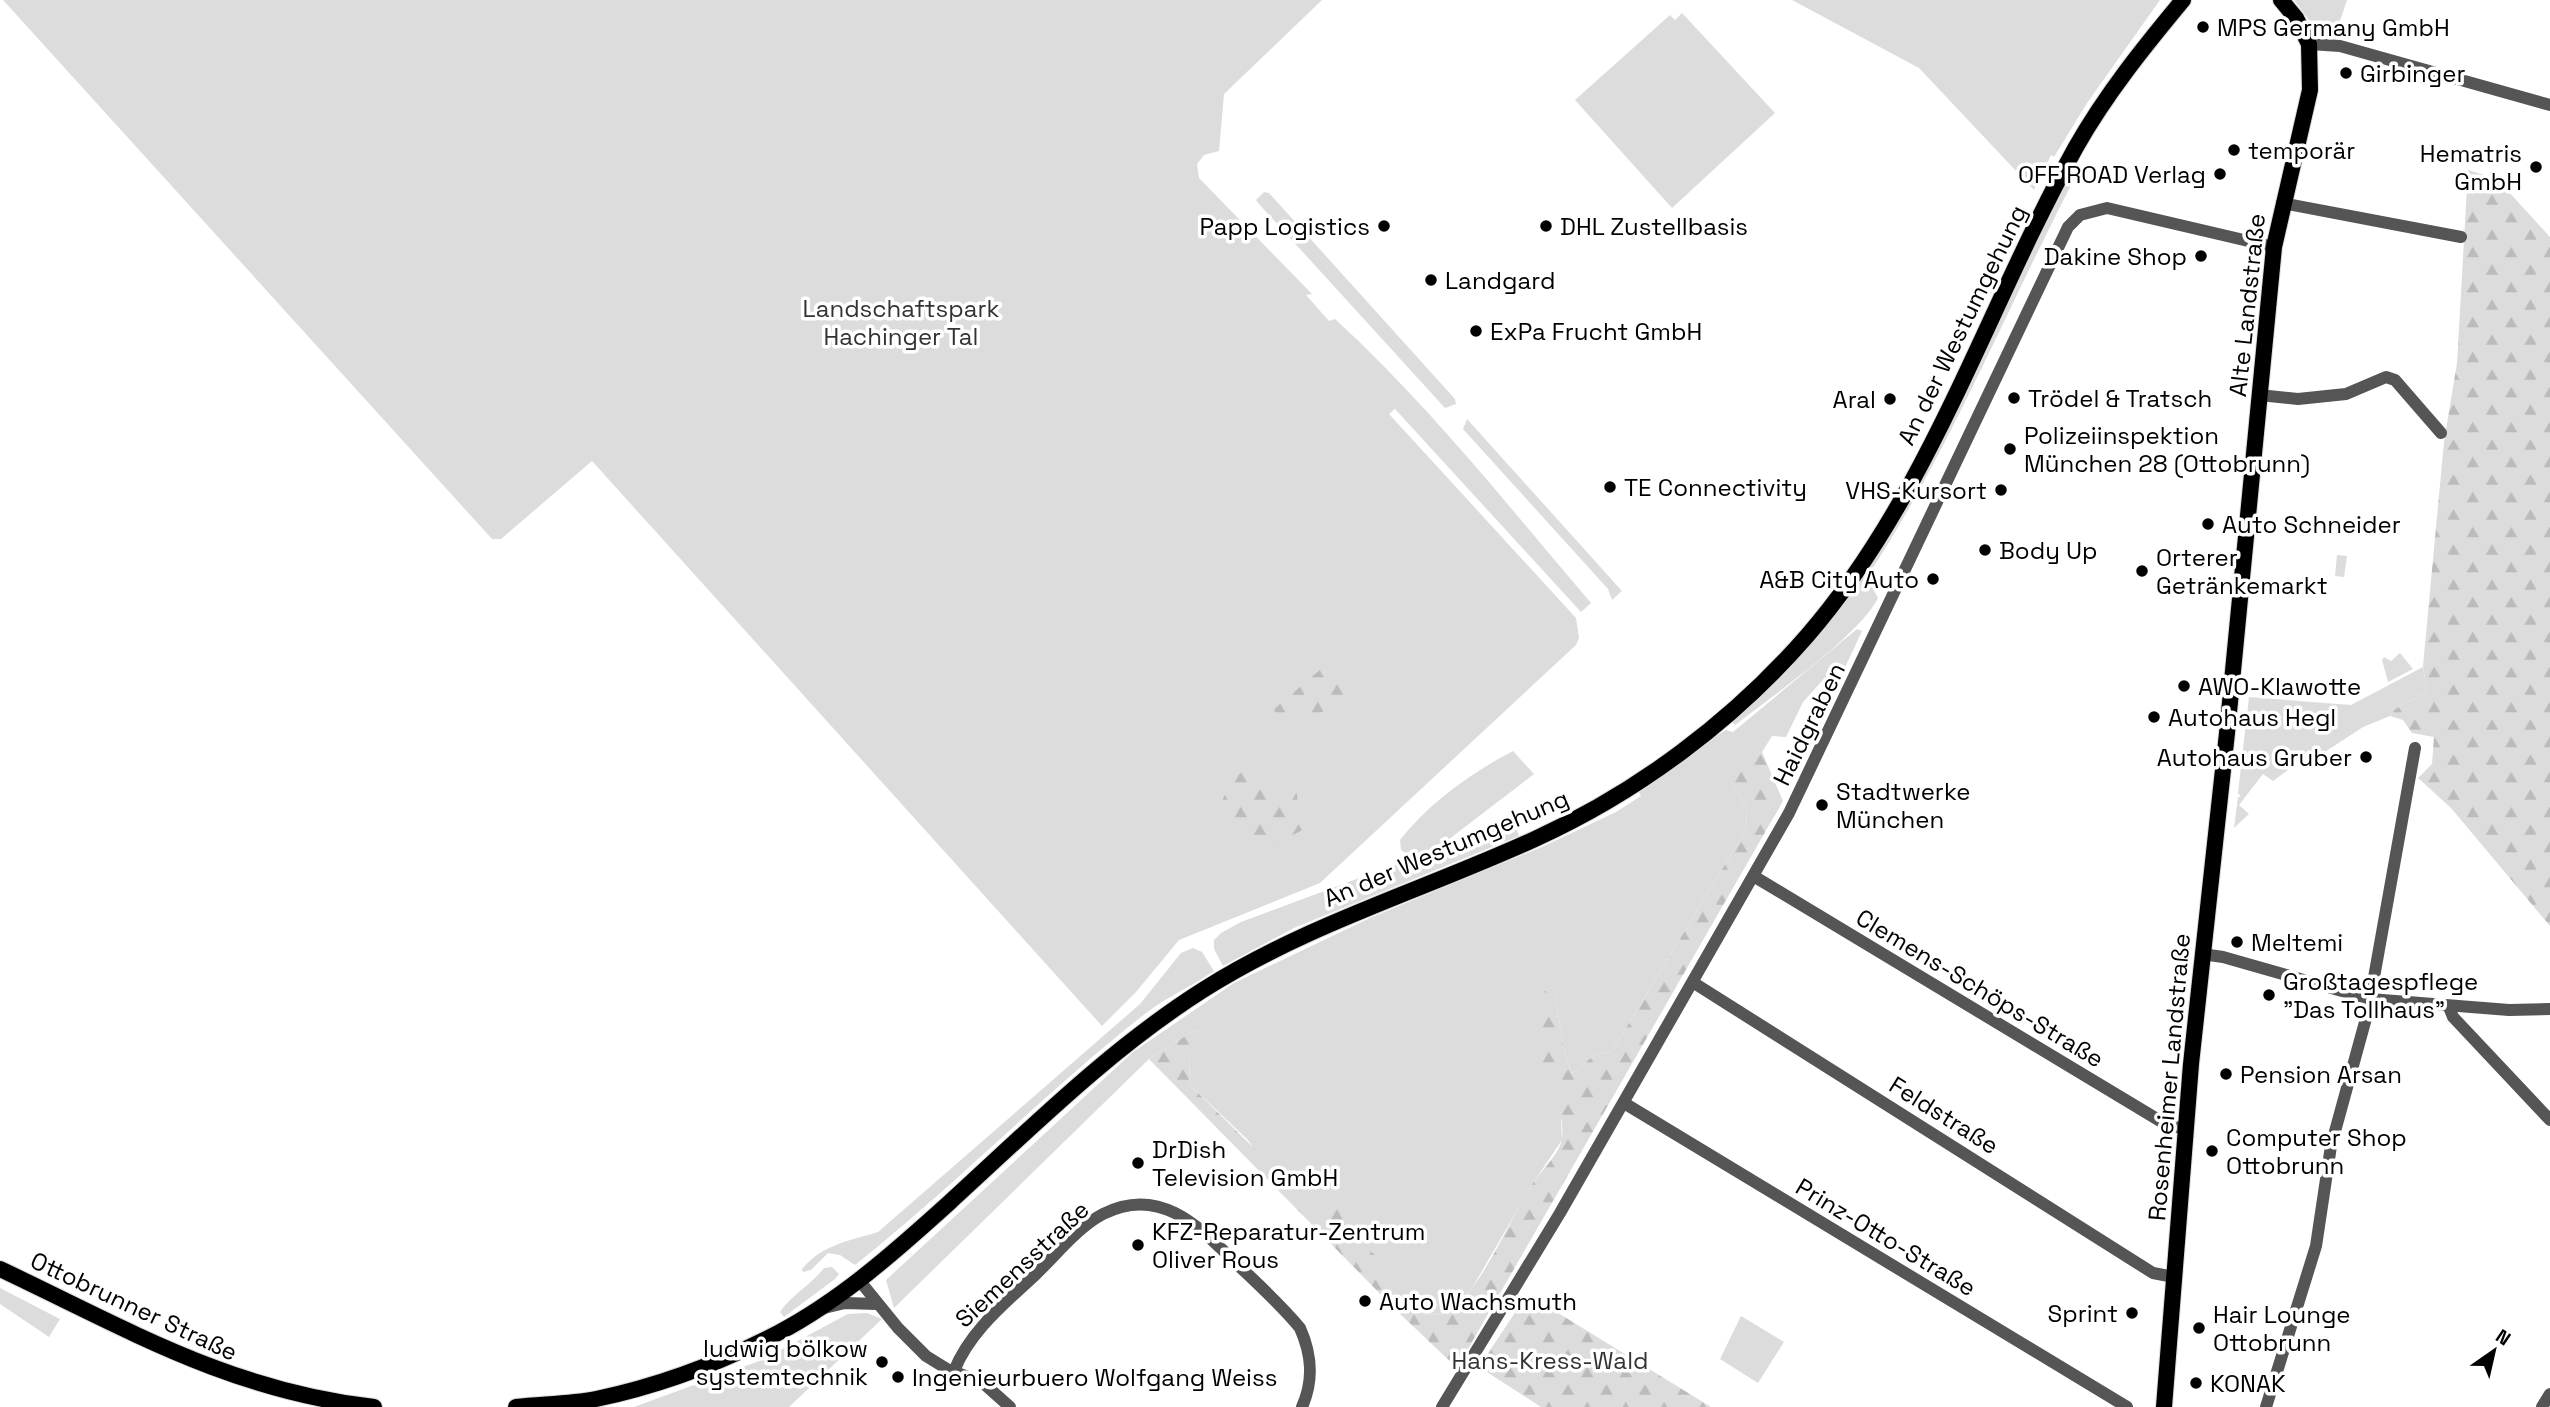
<svg xmlns="http://www.w3.org/2000/svg" width="2550" height="1407" viewBox="0 0 2550 1407" font-family="'Space Grotesk',sans-serif">
  <style>
    .green { fill: #dcdcdc }
    .forest { fill: url(#forest-firs) }
    .lines { fill: none; stroke-linecap: round; stroke-linejoin: round }
    .major-casing { stroke: #dbdbdb; stroke-width: 18 }
    .minor { stroke: #555; stroke-width: 12 }
    .major { stroke: #000; stroke-width: 16 }
    .poi-dot { fill: #000; stroke: #fff; stroke-width: 2.5 }
    .labels { text-anchor: middle; dominant-baseline: central; stroke-width: 7; stroke-linejoin: round; paint-order: stroke }
    .poi-label { font-size: 24px; fill: #000; stroke: #fff; text-anchor: start }
    .street-label { font-size: 24px; fill: #000; stroke: #fff }
    .park-label { font-size: 24px; fill: #333; stroke: #fff }
  </style>
  <defs>
    <pattern id="forest-firs" width="22" height="20" patternUnits="userSpaceOnUse" patternTransform="scale(1.75)"><rect width="22" height="20" fill="#dcdcdc"/><path d="M5 1l3.5 6h-7zM16 11l3.5 6h-7z" fill="#bbb"/></pattern>
  </defs>
  <rect width="100%" height="100%" fill="#fff"/>
  <g class="green">
    <path d="M3 0H1322L1224 94 1219 151 1204 155 1197 164 1199 178 1312 294 1306 295 1329 321 1335 319C1429 405 1509 507 1591 603L1581 612 1395 409 1389 414 1576 618 1579 638 1576 645 1320 883 1179 940 1136 992 1102 1026 592 461 501 539H492Z"/>
    <path d="M1792 0H2160L2087 103 2054 157 2051 155 2034 190 1919 68Z"/>
    <path d="M2294 0H2347L2336 33 2321 36Z"/>
    <path d="M1682 13 1775 113 1672 208 1575 100 1670 15 1675 20Z"/>
    <path d="M2072 168 2078 172C2007 307 1951 449 1867 577L1878 598C1860 635 1771 697 1735 725L1732 722 1790 665 1837 607Z"/>
    <path d="M1264 192 1269 193 1455 399 1456 404 1445 408 1259 204 1256 200Z"/>
    <path d="M1467 419 1622 591 1612 600 1608 589 1463 429Z"/>
    <path d="M2337 555 2347 556 2344 577 2335 576Z"/>
    <path d="M1857 629 1862 631 1841 676 1832 670 1803 702 1786 737 1772 736 1732 783 1747 810 1746 830 1612 1051 1594 1055 1572 1074 1565 1054 1555 995 1562 1140 1533 1183 1471 1290 1447 1313 1423 1315 1417 1303 1395 1294 1362 1243C1348 1242 1340 1242 1336 1228L1345 1227 1337 1207 1329 1212V1221L1281 1179 1271 1175 1248 1140 1190 1085 1189 1058 1200 1030 1190 1033 1149 1059 894 1308 886 1280 1133 1052 1234 983 1370 918 1542 847 1616 812 1641 796 1639 792 1716 736 1726 730 1733 732Z"/>
    <path d="M2400 653 2413 669 2388 682 2382 660 2384 657 2391 661Z"/>
    <path d="M2423 667 2427 692 2395 709 2390 716 2363 727 2305 765 2300 761 2273 781 2263 774 2239 805 2249 814 2234 828 2238 797H2241L2238 793 2249 697 2351 705Z"/>
    <path d="M1513 751 1534 774 1440 846 1410 856 1401 850 1400 840C1429 803 1471 773 1513 751Z"/>
    <path d="M1514 821 1519 836 1294 928 1223 966 1214 949V940L1221 933 1241 922 1405 861 1425 859Z"/>
    <path d="M1193 948 1202 952 1214 971C1192 986 1167 997 1146 1013 1045 1092 956 1185 855 1265L840 1255 828 1253 811 1270 803 1272 802 1269C822 1245 848 1241 878 1232L1140 1004 1181 953Z"/>
    <path d="M832 1267 839 1274 835 1279 784 1317 780 1312C789 1297 812 1284 824 1268Z"/>
    <path d="M0 1288 60 1319 49 1337 0 1304Z"/>
    <path d="M867 1313 882 1319 789 1407H634L762 1360 848 1314Z"/>
    <path d="M1741 1316 1784 1342 1758 1383 1720 1359Z"/>
  </g>
  <g class="forest">
    <path d="M2468 170 2497 179 2550 237V926L2451 808 2418 778 2432 764 2434 737 2412 733 2403 720 2390 716 2395 709 2427 692 2423 666 2444 442 2457 363Z"/>
    <path d="M1328 663 1330 675 1342 673 1347 680 1348 689C1339 700 1319 719 1305 717L1300 710H1294L1285 719 1277 721 1274 709Z"/>
    <path d="M1772 736 1762 752 1783 801 1457 1368 1398 1312 1149 1059 1190 1033 1201 1030 1189 1058 1190 1085 1269 1163 1271 1175 1286 1179 1328 1220 1329 1212 1337 1207 1346 1227 1336 1228C1340 1242 1348 1242 1362 1243L1377 1257 1381 1269 1392 1276 1390 1286 1395 1293 1411 1296 1423 1315C1431 1314 1443 1315 1449 1311 1481 1291 1511 1217 1533 1183 1541 1171 1560 1153 1562 1139 1568 1088 1511 1040 1544 991L1555 995 1565 1054 1572 1074 1594 1055 1612 1051 1746 830 1747 810 1732 783 1736 761Z"/>
    <path d="M1239 773 1252 774C1267 796 1302 770 1297 806L1305 815 1304 829 1271 847 1250 839 1238 820 1232 822 1221 812C1220 800 1229 789 1231 776Z"/>
    <path d="M1537 1300 1711 1407H1541L1479 1367 1518 1308 1530 1311Z"/>
  </g>
  <g class="lines">
    <defs>
      <g id="major">
        <path d="M0 1269C127 1329 231 1391 374 1407"/>
        <path d="M516 1407C542 1404 570 1404 596 1399 658 1386 722 1362 778 1333 841 1300 897 1250 950 1202 1031 1128 1110 1049 1203 990 1307 924 1424 890 1535 839 1638 792 1733 721 1807 636 1930 494 1986 309 2076 147 2106 94 2144 47 2183 0"/>
        <path d="M2164 1407 2191 1064 2227 733 2274 247 2310 90 2309 44 2296 18 2281 0"/>
      </g>
    </defs>
    <use href="#major" class="major-casing"/>
    <g class="minor">
      <path d="M2309 44 2340 46 2550 105"/>
      <path d="M2282 203 2461 237"/>
      <path d="M2259 395 2298 399 2346 394 2386 377 2395 380 2441 433"/>
      <path d="M1755 877 2167 1125 2186 1129"/>
      <path d="M2202 954 2223 957 2370 999 2509 1010 2550 1009"/>
      <path d="M1694 983 2153 1273 2174 1277"/>
      <path d="M2449 1007 2453 1017 2550 1120"/>
      <path d="M1624 1103 2127 1407"/>
      <path d="M859 1280 898 1328 926 1356 947 1369 982 1382 1010 1407"/>
      <path d="M824 1308 845 1303 877 1304"/>
      <path d="M954 1371C970 1331 1004 1304 1035 1275 1056 1255 1078 1227 1103 1214 1162 1184 1202 1230 1240 1267 1261 1287 1282 1306 1300 1328 1312 1355 1314 1380 1302 1407"/>
      <path d="M1442 1407 1560 1213 1789 813 2068 227 2080 215 2107 208 2274 247"/>
      <path d="M2266 1407 2316 1246 2331 1146 2368 1011 2415 748"/>
      <path d="M2542 1407 2550 1394"/>
    </g>
    <use href="#major" class="major"/>
  </g>
  <g class="poi-dot">
    <circle cx="2203" cy="27" r="7"/>
    <circle cx="2346" cy="73" r="7"/>
    <circle cx="2234" cy="150" r="7"/>
    <circle cx="2536" cy="167" r="7"/>
    <circle cx="2220" cy="174" r="7"/>
    <circle cx="1384" cy="226" r="7"/>
    <circle cx="1546" cy="226" r="7"/>
    <circle cx="2201" cy="256" r="7"/>
    <circle cx="1431" cy="280" r="7"/>
    <circle cx="1476" cy="331" r="7"/>
    <circle cx="2014" cy="398" r="7"/>
    <circle cx="1890" cy="399" r="7"/>
    <circle cx="2010" cy="449" r="7"/>
    <circle cx="1610" cy="487" r="7"/>
    <circle cx="2001" cy="490" r="7"/>
    <circle cx="2208" cy="524" r="7"/>
    <circle cx="1985" cy="550" r="7"/>
    <circle cx="2142" cy="571" r="7"/>
    <circle cx="1933" cy="579" r="7"/>
    <circle cx="2184" cy="686" r="7"/>
    <circle cx="2154" cy="717" r="7"/>
    <circle cx="2366" cy="757" r="7"/>
    <circle cx="1822" cy="805" r="7"/>
    <circle cx="2237" cy="942" r="7"/>
    <circle cx="2269" cy="995" r="7"/>
    <circle cx="2226" cy="1074" r="7"/>
    <circle cx="2212" cy="1151" r="7"/>
    <circle cx="1138" cy="1163" r="7"/>
    <circle cx="1138" cy="1245" r="7"/>
    <circle cx="1365" cy="1301" r="7"/>
    <circle cx="2132" cy="1313" r="7"/>
    <circle cx="2199" cy="1328" r="7"/>
    <circle cx="882" cy="1362" r="7"/>
    <circle cx="898" cy="1377" r="7"/>
    <circle cx="2196" cy="1383" r="7"/>
  </g>
  <g class="labels">
    <g class="poi-label">
      <text x="2217" y="27">MPS Germany GmbH</text>
      <text x="2360" y="73">Girbinger</text>
      <text x="2248" y="150">temporär</text>
      <text x="2522" y="153" text-anchor="end">Hematris<tspan x="2522" dy="28">GmbH</tspan></text>
      <text x="2206" y="174" text-anchor="end">OFF ROAD Verlag</text>
      <text x="1370" y="226" text-anchor="end">Papp Logistics</text>
      <text x="1560" y="226">DHL Zustellbasis</text>
      <text x="2187" y="256" text-anchor="end">Dakine Shop</text>
      <text x="1445" y="280">Landgard</text>
      <text x="1490" y="331">ExPa Frucht GmbH</text>
      <text x="2028" y="398">Trödel &amp; Tratsch</text>
      <text x="1876" y="399" text-anchor="end">Aral</text>
      <text x="2024" y="435">Polizeiinspektion<tspan x="2024" dy="28">München 28 (Ottobrunn)</tspan></text>
      <text x="1624" y="487">TE Connectivity</text>
      <text x="1987" y="490" text-anchor="end">VHS-Kursort</text>
      <text x="2222" y="524">Auto Schneider</text>
      <text x="1999" y="550">Body Up</text>
      <text x="2156" y="557">Orterer<tspan x="2156" dy="28">Getränkemarkt</tspan></text>
      <text x="1919" y="579" text-anchor="end">A&amp;B City Auto</text>
      <text x="2198" y="686">AWO-Klawotte</text>
      <text x="2168" y="717">Autohaus Hegl</text>
      <text x="2352" y="757" text-anchor="end">Autohaus Gruber</text>
      <text x="1836" y="791">Stadtwerke<tspan x="1836" dy="28">München</tspan></text>
      <text x="2251" y="942">Meltemi</text>
      <text x="2283" y="981">Großtagespflege<tspan x="2283" dy="28">"Das Tollhaus"</tspan></text>
      <text x="2240" y="1074">Pension Arsan</text>
      <text x="2226" y="1137">Computer Shop<tspan x="2226" dy="28">Ottobrunn</tspan></text>
      <text x="1152" y="1149">DrDish<tspan x="1152" dy="28">Television GmbH</tspan></text>
      <text x="1152" y="1231">KFZ-Reparatur-Zentrum<tspan x="1152" dy="28">Oliver Rous</tspan></text>
      <text x="1379" y="1301">Auto Wachsmuth</text>
      <text x="2118" y="1313" text-anchor="end">Sprint</text>
      <text x="2213" y="1314">Hair Lounge<tspan x="2213" dy="28">Ottobrunn</tspan></text>
      <text x="868" y="1348" text-anchor="end">ludwig bölkow<tspan x="868" dy="28">systemtechnik</tspan></text>
      <text x="912" y="1377">Ingenieurbuero Wolfgang Weiss</text>
      <text x="2210" y="1383">KONAK</text>
    </g>
    <g class="street-label">
      <text transform="translate(2247 305) rotate(-84)">Alte Landstraße</text>
      <text transform="translate(1962 325) rotate(-64)">An der Westumgehung</text>
      <text transform="translate(1809 724) rotate(-64)">Haidgraben</text>
      <text transform="translate(1446 848) rotate(-23)">An der Westumgehung</text>
      <text transform="translate(1980 988) rotate(31)">Clemens-Schöps-Straße</text>
      <text transform="translate(2169 1077) rotate(-85)">Rosenheimer Landstraße</text>
      <text transform="translate(1944 1115) rotate(32)">Feldstraße</text>
      <text transform="translate(1886 1237) rotate(31)">Prinz-Otto-Straße</text>
      <text transform="translate(1022 1264) rotate(-43)">Siemensstraße</text>
      <text transform="translate(134 1306) rotate(25)">Ottobrunner Straße</text>
    </g>
    <g class="park-label">
      <text x="901" y="308">Landschaftspark<tspan x="901" dy="28">Hachinger Tal</tspan></text>
      <text x="1550" y="1360">Hans-Kress-Wald</text>
    </g>
  </g>
  <g transform="translate(2494 1351) rotate(34)" stroke="#ffffff" stroke-width="5" paint-order="stroke">
  <path d="M0-5L12 26L0 18L-12 26Z" fill="#000000"/>
  <text y="-10" font-size="19" font-weight="bold" text-anchor="middle" fill="#000000">N</text>
  </g>
</svg>
